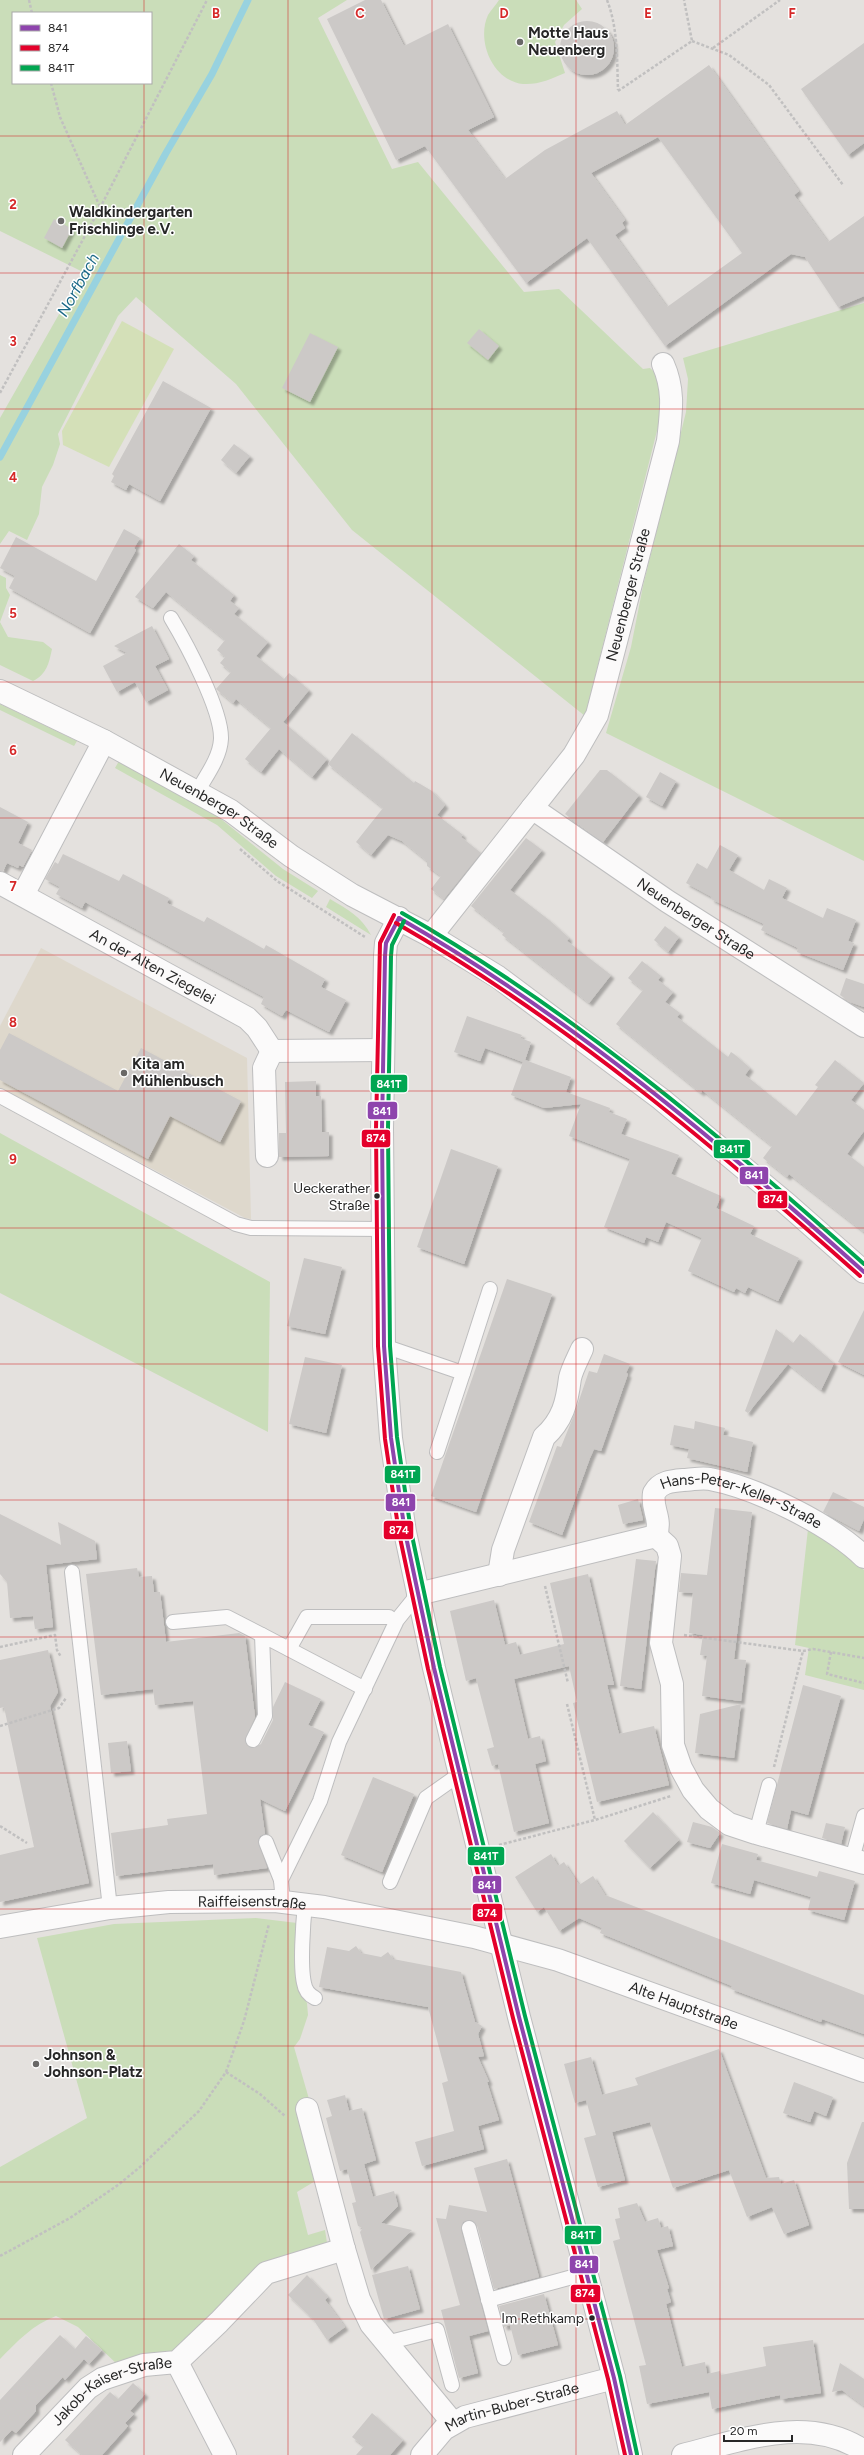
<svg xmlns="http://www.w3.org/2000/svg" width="864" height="2455" viewBox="0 0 864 2455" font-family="Figtree,sans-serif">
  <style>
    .education { fill: #ded8cc }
    .green { fill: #caddb9; fill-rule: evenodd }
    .pitch { fill: #d4e0b8 }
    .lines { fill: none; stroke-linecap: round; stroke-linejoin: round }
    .stream { stroke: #98d2df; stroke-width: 7 }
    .building { fill: #ccc9c7; fill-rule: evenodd; filter: url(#shadow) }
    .service-casing { stroke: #bebebf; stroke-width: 16 }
    .minor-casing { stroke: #bebebf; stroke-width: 24 }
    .tertiary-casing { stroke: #bebebf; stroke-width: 24 }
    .path { stroke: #c1c0c0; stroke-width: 2.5; stroke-dasharray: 3 2; stroke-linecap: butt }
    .service { stroke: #fbfafa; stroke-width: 14 }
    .minor { stroke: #fbfafa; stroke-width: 22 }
    .tertiary { stroke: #fbfafa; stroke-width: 22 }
    .bus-1-casing { stroke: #fff; stroke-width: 7 }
    .bus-2-casing { stroke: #fff; stroke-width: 7 }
    .bus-3-casing { stroke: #fff; stroke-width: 7 }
    .bus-1 { stroke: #8e44ad; stroke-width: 4 }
    .bus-2 { stroke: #e4002b; stroke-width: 4 }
    .bus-3 { stroke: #00a651; stroke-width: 4 }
    .grid { fill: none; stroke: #d62828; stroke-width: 1; stroke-opacity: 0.55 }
    .poi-dot { fill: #696867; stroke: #fff; stroke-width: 1.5 }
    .bus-dot { fill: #272727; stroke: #fff; stroke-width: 1.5 }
    .labels { text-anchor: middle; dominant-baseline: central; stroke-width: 3; stroke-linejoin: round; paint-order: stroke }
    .bus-label { font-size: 14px; fill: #272727; stroke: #fff; text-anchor: end }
    .poi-label { font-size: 15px; font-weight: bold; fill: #272727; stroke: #fff; text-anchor: start }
    .street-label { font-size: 15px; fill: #272727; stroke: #fff }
    .water-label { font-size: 16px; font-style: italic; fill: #1b6987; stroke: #fff }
    .grid-label { font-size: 13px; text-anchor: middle; font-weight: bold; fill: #d62828; stroke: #fff; stroke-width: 3; stroke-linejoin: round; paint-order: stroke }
    .line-badge { stroke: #fff; stroke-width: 1.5 }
    .badge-label { font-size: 11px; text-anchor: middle; font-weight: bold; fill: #fff }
  </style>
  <defs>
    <filter id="shadow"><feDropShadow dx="3.5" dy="3.5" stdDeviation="1" flood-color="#0004"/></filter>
  </defs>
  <rect width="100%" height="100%" fill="#e4e1de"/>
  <path class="education" d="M41 948 247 1058 251 1219 245 1218 0 1088V1026Z"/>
  <g class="green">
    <path d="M0 0H347L318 18 392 169 418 162 524 292 559 289 643 369 650 368 662 379 664 403 585 716 352 530 236 384 136 297 118 316 58 434 60 444 53 465 42 487 39 514 27 540 9 531 0 544V418L83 272 0 231ZM13 13H151V83H13Z"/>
    <path d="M499 0H576L582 9 564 25 555 42 565 73C551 79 538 85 523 84 493 81 476 41 488 15 491 10 496 5 499 0Z"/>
    <path d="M864 303V861L606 733 631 647 643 586 686 412 688 379 683 358Z"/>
    <path d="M0 575 6 578V588L10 595 0 622Z"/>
    <path d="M0 622 8 637 43 642 52 649C49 663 47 674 33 681L0 665Z"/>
    <path d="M0 704 77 741 74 746 0 710Z"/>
    <path d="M119 761 216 815 283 869 318 891 312 898 276 876 217 825 115 768Z"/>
    <path d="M330 899C347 909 362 917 371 935L326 907Z"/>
    <path d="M0 1133 270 1282 268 1432 0 1293Z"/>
    <path d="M808 1529 855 1561 864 1570V1690L805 1675 809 1648 795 1645Z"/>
    <path d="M256 1918 297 1923 300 1991 307 2003 308 2015 300 2039 294 2047 309 2099 317 2180 297 2192 308 2235 325 2230 327 2243 183 2345 170 2352 119 2366 78 2327 56 2316C32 2325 18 2341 0 2359V2167L87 2118 37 1938 114 1924Z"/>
  </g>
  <path class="pitch" d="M122 321 174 349 109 467 63 445 62 431Z"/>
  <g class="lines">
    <path class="stream" d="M0 457 166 153 212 74 248 0"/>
  </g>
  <g class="building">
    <path d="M365 0H381L404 46 448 24 494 117 468 130 505 179 545 150 617 111 625 125 709 65 799 191 794 195 828 242 864 216V296L838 307 805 257 791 254 665 346 587 238 526 283 425 146 396 160 327 19ZM658 137 742 253 667 307 615 235 625 228 622 223 625 220 591 173Z"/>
    <circle cx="587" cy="48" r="27"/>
    <path d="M864 43V143L848 155 801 89Z"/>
    <path d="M54 219 72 229 62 248 44 238Z"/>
    <path d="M479 329 499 346 488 360 467 343Z"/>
    <path d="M310 333 338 347 310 402 282 388Z"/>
    <path d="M163 381 211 408 160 501 129 484 126 490 111 482 114 476 112 474Z"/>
    <path d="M234 444 250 456 236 473 221 460Z"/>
    <path d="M124 529 140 538 134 548 136 550 90 633 9 588 15 576 0 568 16 537 96 581Z"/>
    <path d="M179 544 194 556 191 560 234 595 230 601 239 608 234 614 268 642 256 656 284 679 289 673 309 690 283 722 327 759 312 777 279 749 261 772 245 759 271 728 236 699 233 703 216 689 231 672 220 663 225 657 217 650 225 640 166 592 153 608 135 597Z"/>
    <path d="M152 626 169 659 155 666 168 690 146 702 135 682 117 692 103 666 127 653 114 646Z"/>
    <path d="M352 733 414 783 415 781 432 791 445 805 437 815 463 835 461 837 481 853 444 899 431 889 441 876 427 866V861L402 841 388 835 371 855 356 842 383 808 328 764Z"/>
    <path d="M600 770H607L639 795 603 842 565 814Z"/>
    <path d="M660 772 676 781 662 806 646 797Z"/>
    <path d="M0 807 28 822 18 843 32 850 23 867 19 865 18 868 7 863 3 871H0Z"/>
    <path d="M526 838 542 850 510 890 549 920 569 938 567 941 611 975 589 1003 502 935 504 932 471 906Z"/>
    <path d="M720 845 738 855 729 870 764 890 769 879 787 888 782 898 823 918 827 908 856 920 848 941 854 943 843 970 797 952 798 948 761 930 764 924 711 899 712 897 686 883 697 863 707 869Z"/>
    <path d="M63 854 119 881 123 874 169 898 167 903 204 922 207 917 264 949 266 945 325 979 321 987 346 1000 329 1032 286 1010 282 1016 261 1004 264 997 85 902 82 908 56 894 60 887 45 879 55 862 58 864Z"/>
    <path d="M665 926 679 937 668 952 654 940Z"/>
    <path d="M642 961 661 976 658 980 673 992 665 1002 680 1013 677 1017 728 1057 731 1052 734 1054 750 1068 745 1075 796 1116 818 1087 815 1085 835 1060 864 1083 851 1100 864 1110V1131L847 1154 864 1167V1232L789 1174 787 1177 763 1158 772 1146 702 1090 701 1093 616 1024 643 990 628 978Z"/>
    <path d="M846 978 864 984V1007L850 1002 840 995Z"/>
    <path d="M467 1016 522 1035 520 1038 531 1042 525 1060 571 1077 566 1092 610 1108 609 1112 627 1119 621 1134 679 1155 671 1174 721 1196 716 1208 754 1226 750 1234 799 1258 778 1301 748 1287 745 1293 736 1288 734 1292 688 1271 702 1238 666 1222 658 1242 646 1237 644 1243 604 1227 630 1159 569 1136 581 1104 544 1108 511 1095 523 1062 485 1048 480 1061 454 1052Z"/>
    <path d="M9 1033 118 1091 141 1048 241 1101 220 1142 170 1116 148 1159 0 1080V1050Z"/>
    <path d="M316 1081V1096H321L322 1132H329V1156L279 1157V1133H286L285 1082Z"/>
    <path d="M451 1149 498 1166 464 1264 417 1247Z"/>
    <path d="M304 1258 342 1267 325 1334 287 1326Z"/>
    <path d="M507 1279 552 1294 476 1512 431 1496Z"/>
    <path d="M864 1310V1375L838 1362Z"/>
    <path d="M776 1329 793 1343 800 1334 834 1363 821 1390 788 1364 748 1413 745 1411Z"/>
    <path d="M604 1354 630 1364 626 1373 628 1374 601 1451 594 1449 590 1458 562 1535 529 1522 557 1446 561 1447 574 1415 589 1371 597 1373Z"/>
    <path d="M305 1357 342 1365 326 1433 289 1424Z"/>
    <path d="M695 1421 725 1428 723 1435 753 1442 747 1472 687 1458 689 1449 670 1445 674 1425 694 1429Z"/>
    <path d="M833 1492 864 1507V1519L859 1531 823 1512Z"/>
    <path d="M638 1499 643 1520 623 1524 618 1505Z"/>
    <path d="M715 1508 752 1512 734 1659 746 1660 741 1701 702 1696 707 1656 700 1655 703 1635 689 1633 693 1593 679 1592 681 1573 707 1575Z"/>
    <path d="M0 1514 61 1545 58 1522 95 1541 97 1559 46 1565 53 1627 35 1629 33 1616 10 1618 7 1582 0 1574Z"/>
    <path d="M636 1559 656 1561 641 1689 620 1686Z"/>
    <path d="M137 1568 139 1577 152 1576 154 1592H160L166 1642 239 1633 245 1636 255 1717 245 1740 249 1747 254 1748 261 1744 273 1720V1707L285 1682 321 1699 308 1725 324 1732 285 1811 260 1799 265 1834 260 1836 258 1841 267 1868 214 1875 213 1864 116 1876 111 1833 168 1825 167 1819 207 1814 193 1701 155 1705 153 1689 101 1695 86 1574Z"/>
    <path d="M588 1574 614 1685H607L619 1734 654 1726 669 1785 597 1802 573 1703 577 1702 569 1666 514 1679 528 1739 540 1736 546 1761 535 1764 549 1823 514 1832 498 1764 492 1766 487 1749 494 1747 476 1678 466 1681 450 1611 494 1600 505 1645 516 1642 520 1655 564 1644 550 1583Z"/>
    <path d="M48 1650 58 1692 50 1706 89 1883 0 1902V1855L34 1847 4 1707 0 1708V1660Z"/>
    <path d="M803 1685 841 1696 808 1815 791 1810 787 1829 767 1823Z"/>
    <path d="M741 1704 734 1758 695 1753 700 1714Z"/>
    <path d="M127 1741 131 1771 111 1773 108 1743Z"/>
    <path d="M373 1777 414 1794 382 1872 341 1855Z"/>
    <path d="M653 1812 679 1840 650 1868 624 1841Z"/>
    <path d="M693 1822 712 1827 720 1833 710 1848 687 1842Z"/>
    <path d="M826 1823 845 1827 841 1844 822 1838Z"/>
    <path d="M722 1844 758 1854 756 1860 817 1877 819 1871 855 1881 844 1920 808 1910 811 1897 754 1880 750 1894 711 1883Z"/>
    <path d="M551 1854 558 1866 564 1862 579 1885 593 1876 605 1895 864 1995V2034L822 2019 821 2022 731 1989 732 1986 600 1933 602 1928 579 1918 559 1931 544 1907 537 1912 515 1877Z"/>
    <path d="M356 1946 361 1953 381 1957 388 1952 393 1959 461 1972 475 2022 482 2026 478 2034 484 2056 478 2057 489 2082H487L499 2120 478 2126 484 2149 422 2166 415 2142 454 2131 442 2083 448 2081 428 2007 319 1987 327 1947 349 1951Z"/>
    <path d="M719 2049 766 2178 779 2177 781 2184 794 2180 809 2225 784 2234 772 2207 747 2217 729 2170 673 2188 650 2122 612 2132 625 2180 598 2187 584 2138 596 2135 586 2100 575 2103 564 2064 591 2057 602 2095 638 2085 635 2078Z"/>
    <path d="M794 2082 833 2097 826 2116 814 2111 810 2122 783 2113Z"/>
    <path d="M345 2095 349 2111 362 2108 376 2160 364 2164 373 2197 394 2191 398 2206 381 2223 412 2230 371 2270 360 2232 363 2228 358 2226 352 2203 356 2202 347 2169 340 2171 326 2118 332 2116 327 2100Z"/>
    <path d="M862 2122H864V2209H849L847 2163Z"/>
    <path d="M507 2159 539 2277 494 2289 477 2225 471 2220 463 2222 461 2230 488 2331 469 2336 478 2373 459 2378 441 2310 460 2305 436 2218 446 2219 449 2205 487 2212 474 2168Z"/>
    <path d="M637 2203 645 2222 658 2218 661 2228 668 2226 673 2246 657 2250 669 2288 667 2289 671 2302 666 2304 682 2367 705 2362 707 2374 720 2371 721 2375 766 2366 763 2347 813 2340 821 2393 781 2399 780 2395 712 2409 709 2392 647 2404 639 2366 646 2365 613 2241 620 2239 615 2219 620 2218 618 2208Z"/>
    <path d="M408 2266 420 2309 384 2319 372 2275Z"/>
    <path d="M307 2275 328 2297 325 2300 345 2327 327 2340 313 2319 288 2295Z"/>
    <path d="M544 2294 558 2345 518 2355 510 2325 504 2327 499 2306Z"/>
    <path d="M60 2335 75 2349 86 2336 102 2350 89 2364 84 2359 65 2380 63 2377 36 2405V2411L16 2433 12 2430 0 2442V2400Z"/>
    <path d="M840 2363 864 2379V2406L842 2390 832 2392Z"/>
    <path d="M133 2383 145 2394 130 2411 134 2414 125 2423 128 2426 102 2455H82L65 2440 110 2392 118 2399Z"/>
    <path d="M372 2413 403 2440 390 2455H356L364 2446 352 2437Z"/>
  </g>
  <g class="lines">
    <defs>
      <g id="service">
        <path d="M171 618C186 643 222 710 221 739 220 758 206 776 197 792"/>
        <path d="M0 1096 236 1224 251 1228 383 1229"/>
        <path d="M384 1346 463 1373 437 1452"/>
        <path d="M463 1373 490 1289"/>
        <path d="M72 1572 110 1908"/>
        <path d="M173 1622 227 1617 262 1635"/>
        <path d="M289 1649 307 1617H389"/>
        <path d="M253 1740 265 1716 262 1635 365 1689"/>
        <path d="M756 1833 769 1785"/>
        <path d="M266 1842 281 1880 283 1902"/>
        <path d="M852 1859 864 1816"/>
        <path d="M281 1880 320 1801 339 1742 397 1620 418 1594"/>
        <path d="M390 1882 426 1798 460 1774"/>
        <path d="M305 1904C303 1923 300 1966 304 1983 305 1990 309 1995 315 1998"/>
        <path d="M469 2228 504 2358"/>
        <path d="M488 2300 587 2273"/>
        <path d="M386 2343 437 2330 452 2385"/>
      </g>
      <g id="minor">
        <path id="s1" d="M532 808 667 901 864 1026"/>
        <path id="s2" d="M0 883 247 1018 257 1028 272 1051"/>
        <path d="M23 895 104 741"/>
        <path id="s3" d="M431 936 574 755 597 715 668 441C671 413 675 391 663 364"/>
        <path d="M272 1051 383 1050"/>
        <path d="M267 1156 264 1068 272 1051"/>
        <path d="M656 1536 667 1546 670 1556 661 1643 672 1684 673 1745 681 1768 693 1790 709 1809 729 1824 756 1833 864 1863"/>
        <path d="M499 1575 503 1550 544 1437C563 1420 567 1402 570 1378 572 1369 578 1358 582 1349"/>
        <path id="s4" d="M418 1594 656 1536C662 1517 651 1510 654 1493 660 1482 671 1481 683 1480 692 1480 701 1477 710 1479 757 1488 830 1524 864 1557"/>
        <path id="s5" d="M0 1927 110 1908 169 1902 275 1901 324 1907 474 1937 558 1960 864 2071"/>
        <path d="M307 2109 344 2249 359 2299 371 2324 453 2423"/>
        <path d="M177 2362 225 2455"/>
        <path id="s6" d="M24 2455 88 2388 102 2379 144 2365 177 2362 219 2322 266 2273 344 2249"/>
        <path id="s7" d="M422 2455 444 2429 465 2417 614 2378"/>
        <path d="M683 2455C742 2440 808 2414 864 2451"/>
      </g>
      <g id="tertiary">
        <path id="s8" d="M0 691 104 741 231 811 291 856 352 895 431 936 498 977 661 1099 787 1204 864 1272"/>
        <path d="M399 918 386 943 385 956 382 1129 384 1346 391 1438 405 1532 434 1668 519 2017 614 2378 631 2455"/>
      </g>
    </defs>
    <use href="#service" class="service-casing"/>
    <use href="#minor" class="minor-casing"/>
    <use href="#tertiary" class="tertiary-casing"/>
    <g class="path">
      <path d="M29 0 32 13"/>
      <path d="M607 0C618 28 617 60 618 90"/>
      <path d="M692 41 729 55 769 85 843 185"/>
      <path d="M713 48 780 0"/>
      <path d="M51 83 60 117 100 207"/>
      <path d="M618 91 692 41 684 0"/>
      <path d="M0 393 100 208 207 0"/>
      <path d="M240 849 277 881 365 937"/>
      <path d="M545 1586 568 1683"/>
      <path d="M684 1635 803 1651 813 1649 864 1658"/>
      <path d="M0 1647 55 1635 57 1650 61 1657"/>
      <path d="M831 1652 827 1674 864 1683"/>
      <path d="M567 1704 595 1820"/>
      <path d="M0 1726 59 1708 66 1698"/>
      <path d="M774 1767 803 1651"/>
      <path d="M0 1826 27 1843"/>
      <path d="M499 1845 595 1820 671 1796"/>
      <path d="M226 2072 260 2094 285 2116"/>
      <path d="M0 2256 70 2218 118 2185 140 2167 199 2111 226 2072 244 2021 269 1924"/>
    </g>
    <use href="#service" class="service"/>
    <use href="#minor" class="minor"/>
    <use href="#tertiary" class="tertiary"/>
    <defs>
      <g id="bus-1">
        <path d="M399 918 386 943 385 956 382 1129 384 1346 391 1438 405 1532 434 1668 519 2017 614 2378 631 2455"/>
        <path d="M399 918C568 1015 719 1142 864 1272"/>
      </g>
      <g id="bus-2">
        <path d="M394 915 380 943 376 1129 378 1346 385 1439 399 1533 428 1669 513 2018 608 2379 625 2455"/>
        <path d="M396 923C565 1020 715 1147 860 1276"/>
      </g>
      <g id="bus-3">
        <path d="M402 913C570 1009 720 1135 864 1264"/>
        <path d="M404 921 392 945 391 956 388 1129 390 1346 397 1437 411 1531 440 1667 525 2016 620 2376 637 2454"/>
      </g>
    </defs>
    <use href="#bus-1" class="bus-1-casing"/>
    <use href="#bus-2" class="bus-2-casing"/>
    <use href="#bus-3" class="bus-3-casing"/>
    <use href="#bus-1" class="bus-1"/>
    <use href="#bus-2" class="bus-2"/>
    <use href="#bus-3" class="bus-3"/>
  </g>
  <path class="grid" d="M144 0V13M288 0V2455M432 0V2455M576 0V2455M720 0V2455M144 83V2455M0 136H864M0 273H864M0 409H864M0 546H864M0 682H864M0 818H864M0 955H864M0 1091H864M0 1228H864M0 1364H864M0 1500H864M0 1637H864M0 1773H864M0 1909H864M0 2046H864M0 2182H864M0 2319H864"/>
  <g class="poi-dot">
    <circle cx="520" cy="42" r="4"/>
    <circle cx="61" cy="221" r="4"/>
    <circle cx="124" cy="1073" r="4"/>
    <circle cx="36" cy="2064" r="4"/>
  </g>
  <g class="bus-dot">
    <circle cx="377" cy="1196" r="3.5"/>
    <circle cx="592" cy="2318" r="3.5"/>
  </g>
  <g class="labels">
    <g class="bus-label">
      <text x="370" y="1188">Ueckerather<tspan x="370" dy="17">Straße</tspan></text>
      <text x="584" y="2318">Im Rethkamp</text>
    </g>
    <g class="poi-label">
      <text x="528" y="33">Motte Haus<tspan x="528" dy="17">Neuenberg</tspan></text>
      <text x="69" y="212">Waldkindergarten<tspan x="69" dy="17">Frischlinge e.V.</tspan></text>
      <text x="132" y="1064">Kita am<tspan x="132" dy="17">Mühlenbusch</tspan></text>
      <text x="44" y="2055">Johnson &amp;<tspan x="44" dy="17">Johnson-Platz</tspan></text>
    </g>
    <g class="street-label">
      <text stroke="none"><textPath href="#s3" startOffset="401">Neuenberger Straße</textPath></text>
      <text stroke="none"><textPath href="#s8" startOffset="249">Neuenberger Straße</textPath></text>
      <text stroke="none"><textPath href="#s1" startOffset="198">Neuenberger Straße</textPath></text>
      <text stroke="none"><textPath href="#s2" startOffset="174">An der Alten Ziegelei</textPath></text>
      <text stroke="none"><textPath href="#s4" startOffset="384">Hans-Peter-Keller-Straße</textPath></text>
      <text stroke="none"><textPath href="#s5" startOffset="254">Raiffeisenstraße</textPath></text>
      <text stroke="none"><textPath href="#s5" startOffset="700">Alte Hauptstraße</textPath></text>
      <text stroke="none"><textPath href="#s6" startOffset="113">Jakob-Kaiser-Straße</textPath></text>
      <text stroke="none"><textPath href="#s7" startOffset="106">Martin-Buber-Straße</textPath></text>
    </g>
    <g class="water-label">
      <text transform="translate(78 285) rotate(-61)">Norfbach</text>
    </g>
  </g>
  <g class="grid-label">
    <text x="216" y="18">B</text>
    <text x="360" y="18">C</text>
    <text x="504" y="18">D</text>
    <text x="648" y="18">E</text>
    <text x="792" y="18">F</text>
    <text x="13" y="209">2</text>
    <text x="13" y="346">3</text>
    <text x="13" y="482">4</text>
    <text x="13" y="618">5</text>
    <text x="13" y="755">6</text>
    <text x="13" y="891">7</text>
    <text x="13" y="1027">8</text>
    <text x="13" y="1164">9</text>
  </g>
  <g class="line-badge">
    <rect x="370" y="1074" width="38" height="19" rx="4" fill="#00a651"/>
    <rect x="367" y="1101" width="31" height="19" rx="4" fill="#8e44ad"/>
    <rect x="361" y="1129" width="30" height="19" rx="4" fill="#e4002b"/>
    <rect x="713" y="1139" width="38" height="20" rx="4" fill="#00a651"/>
    <rect x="739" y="1166" width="30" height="19" rx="4" fill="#8e44ad"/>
    <rect x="757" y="1190" width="31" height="19" rx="4" fill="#e4002b"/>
    <rect x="384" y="1465" width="37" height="19" rx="4" fill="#00a651"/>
    <rect x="385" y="1493" width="31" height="19" rx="4" fill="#8e44ad"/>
    <rect x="383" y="1520" width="31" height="20" rx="4" fill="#e4002b"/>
    <rect x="467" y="1846" width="38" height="20" rx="4" fill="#00a651"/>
    <rect x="472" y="1875" width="30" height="19" rx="4" fill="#8e44ad"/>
    <rect x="472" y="1903" width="31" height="19" rx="4" fill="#e4002b"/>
    <rect x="564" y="2225" width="38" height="20" rx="4" fill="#00a651"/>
    <rect x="569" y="2255" width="30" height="19" rx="4" fill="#8e44ad"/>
    <rect x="570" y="2284" width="31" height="19" rx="4" fill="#e4002b"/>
  </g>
  <g class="badge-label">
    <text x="389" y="1088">841T</text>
    <text x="382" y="1115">841</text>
    <text x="376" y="1142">874</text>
    <text x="732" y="1153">841T</text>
    <text x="754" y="1179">841</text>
    <text x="773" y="1203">874</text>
    <text x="403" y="1478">841T</text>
    <text x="401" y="1506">841</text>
    <text x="399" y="1534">874</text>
    <text x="486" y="1860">841T</text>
    <text x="487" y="1889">841</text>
    <text x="487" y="1917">874</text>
    <text x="583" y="2239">841T</text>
    <text x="584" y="2268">841</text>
    <text x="585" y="2297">874</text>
  </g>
  <rect x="12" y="12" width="140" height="72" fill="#ffffff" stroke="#a9a9a9"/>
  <rect x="20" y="25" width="20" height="6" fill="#8e44ad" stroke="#a9a9a9"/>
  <text x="48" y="32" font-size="12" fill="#272727">841</text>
  <rect x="20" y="45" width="20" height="6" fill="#e4002b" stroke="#a9a9a9"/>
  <text x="48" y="52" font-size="12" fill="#272727">874</text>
  <rect x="20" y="65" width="20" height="6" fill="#00a651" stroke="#a9a9a9"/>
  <text x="48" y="72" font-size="12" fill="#272727">841T</text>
  <path d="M724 2435v6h68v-6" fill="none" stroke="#272727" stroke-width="2"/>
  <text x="730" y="2435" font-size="12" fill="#272727" stroke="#ffffff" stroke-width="3" paint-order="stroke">20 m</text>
</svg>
